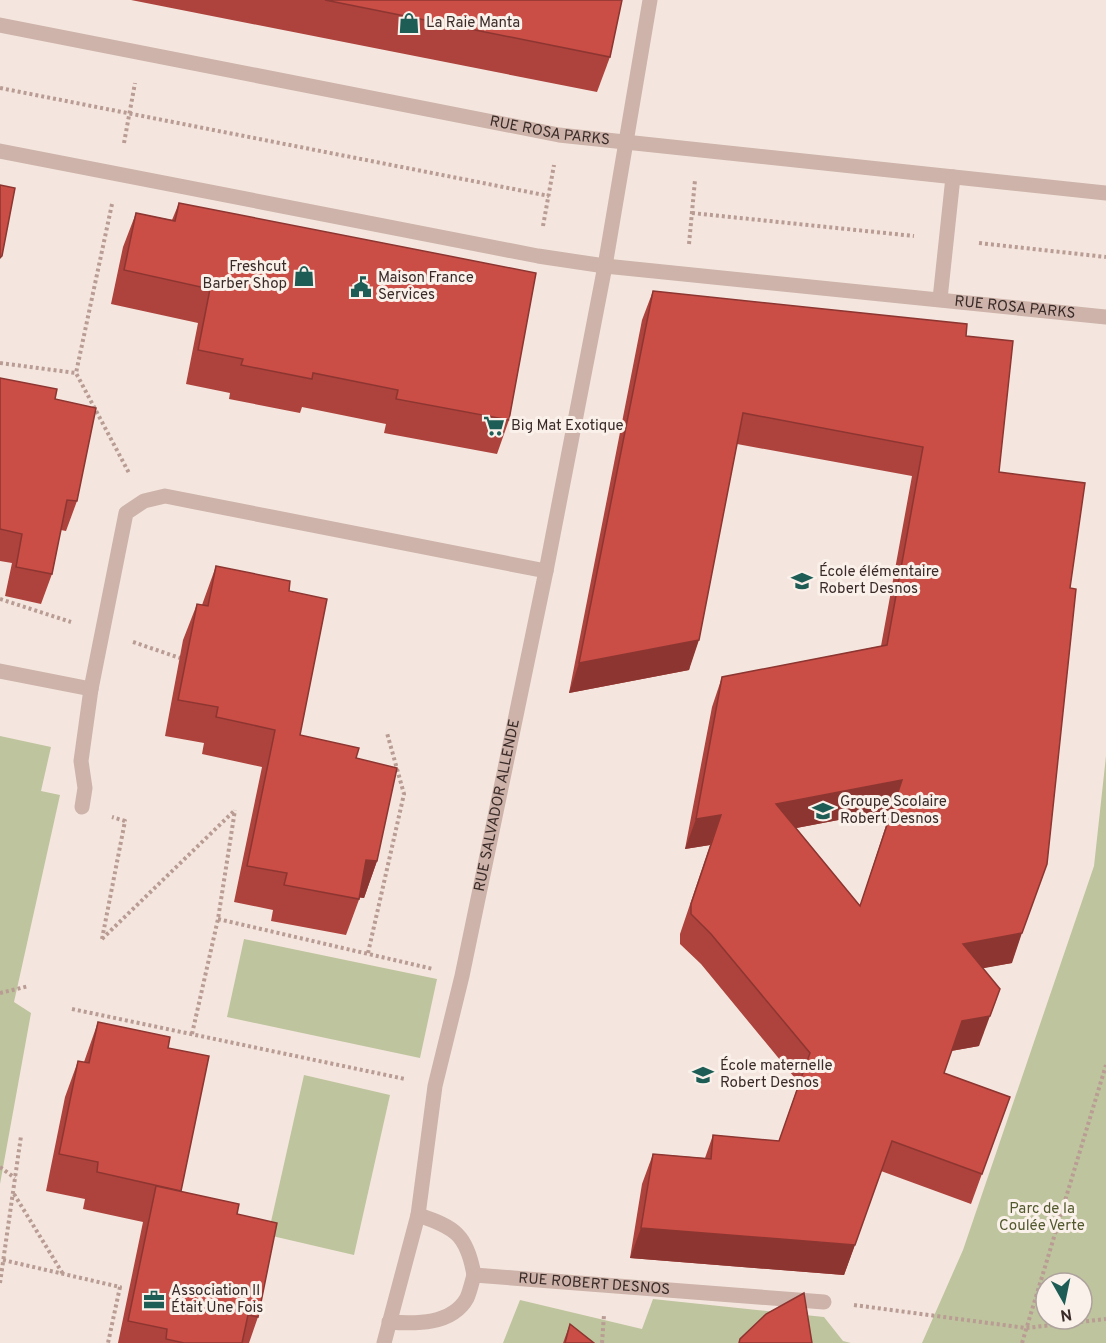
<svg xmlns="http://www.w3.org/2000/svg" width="1106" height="1343" viewBox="0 0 1106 1343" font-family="Overpass,sans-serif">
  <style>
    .green { fill: #bec49d; fill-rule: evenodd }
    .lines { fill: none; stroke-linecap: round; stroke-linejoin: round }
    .path { stroke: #b99c93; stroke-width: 4; stroke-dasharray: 3 3; stroke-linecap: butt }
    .minor { stroke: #cdb3a9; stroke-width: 15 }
    .wall { fill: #ae423c; fill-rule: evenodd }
    .shaded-wall { fill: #8d3631 }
    .building { fill: #ca4d46; stroke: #8d3631; stroke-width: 1.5; fill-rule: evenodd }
    .labels { text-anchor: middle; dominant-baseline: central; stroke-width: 6; stroke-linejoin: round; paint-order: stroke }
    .poi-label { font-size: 15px; fill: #3a2b29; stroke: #fbf1eb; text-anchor: start }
    .street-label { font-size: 15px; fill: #3a2b29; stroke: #fbf1eb }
    .park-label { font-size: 15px; fill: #51592c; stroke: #fbf1eb }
  </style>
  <rect width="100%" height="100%" fill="#f4e6de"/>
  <g class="green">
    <path d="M0 736 51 747 41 791 60 795 14 1002 31 1013 0 1184Z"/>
    <path d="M1106 756V1343H922L963 1250 1094 866ZM1046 1283H1082V1319H1046Z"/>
    <path d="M244 939 437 979 420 1058 227 1017Z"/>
    <path d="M304 1075 390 1095 354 1255 268 1235Z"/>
    <path d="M653 1299 824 1317 843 1341 851 1343H503L520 1300 642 1329Z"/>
  </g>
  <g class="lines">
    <g class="path">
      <path d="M0 88 549 196"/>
      <path d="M124 143 135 83"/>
      <path d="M112 204 76 373 129 473"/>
      <path d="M692 213 914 236"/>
      <path d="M543 226 554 165"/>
      <path d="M979 243 1106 257"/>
      <path d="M689 244 695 180"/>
      <path d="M0 363 76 373"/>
      <path d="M0 599 71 622"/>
      <path d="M133 642 180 658"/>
      <path d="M218 919 433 969"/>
      <path d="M102 939 234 811"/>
      <path d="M102 939 125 821 112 817"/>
      <path d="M368 953 404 794 387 733"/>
      <path d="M0 993 29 986"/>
      <path d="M72 1009 405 1079"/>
      <path d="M192 1034 218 919 235 810"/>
      <path d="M0 1167 15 1178"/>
      <path d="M14 1194 63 1274"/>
      <path d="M3 1260 120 1287 108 1343"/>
      <path d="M0 1283 21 1136"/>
      <path d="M854 1305 1026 1328 1106 1319"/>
      <path d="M602 1343 604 1315"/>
      <path d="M1022 1343 1106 1065"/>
    </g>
    <g class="minor">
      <path id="s1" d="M0 25 559 135 1106 193"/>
      <path id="s2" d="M0 151 538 256 605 266 1106 317"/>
      <path d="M940 299 953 177"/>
      <path d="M0 671 91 689 126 513 144 501 165 496 546 571"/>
      <path d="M82 807 85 788 81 761 91 689"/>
      <path d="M418 1215C455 1227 467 1235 474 1275"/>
      <path id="s3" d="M389 1322C415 1324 452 1325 467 1298 470 1291 472 1282 474 1275L824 1302"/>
      <path id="s4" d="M384 1343 418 1215 435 1086 462 976 546 571 605 266 650 0"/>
    </g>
  </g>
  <g class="wall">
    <path d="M131 0H622L610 57 597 92Z"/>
    <path d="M179 203 509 420 497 454 384 433 386 424 302 407 300 413 229 399 230 393 186 384 198 323 111 304 123 247 136 213 172 220Z"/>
    <path d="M653 291 966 336 999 472 1012 963 982 968 979 1046 951 1051 944 1073 1010 1097 971 1204 881 1171 844 1275 630 1258 642 1184 653 1154 705 1158 713 1135 779 1141 799 1083 701 964 680 944V934L710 845 685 849 712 707 722 677 881 646 912 476 737 444 689 670 569 693 642 320ZM891 810 860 906 796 828Z"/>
    <path d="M0 378 55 399 77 501 66 531 61 530 52 574 41 604 5 596 12 563 0 561Z"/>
    <path d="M216 566 289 591 300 735 356 758 377 861 364 898 360 897 346 935 271 921 273 910 234 902 262 767 202 754 204 743 165 736 183 640 197 604 202 605Z"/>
    <path d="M98 1022 168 1048 181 1192 237 1214 258 1317 249 1343H118L143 1222 83 1209 85 1199 46 1191 65 1097 78 1061 84 1062Z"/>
    <path d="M570 1324 594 1343H563Z"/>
  </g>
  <g class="shaded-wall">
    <path d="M699 640 689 670 569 693 579 663Z"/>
    <path d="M902 780 891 810 765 834 776 804Z"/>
    <path d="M721 815 710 845 685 849 696 819Z"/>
    <path d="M366 860 377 861 364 898 353 897Z"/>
    <path d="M1022 933 1012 963 952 974 963 944Z"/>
    <path d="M1000 989 979 1046 951 1051 962 1021Z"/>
    <path d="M641 1228 855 1245 844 1275 630 1258Z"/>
  </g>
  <g class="building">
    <path d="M325 0H622L610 57Z"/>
    <path d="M0 185 15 188 2 256 0 258Z"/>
    <path d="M179 203 536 273 509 420 396 399 398 390 313 373 312 379 241 365 243 359 198 350 210 289 124 270 136 213 175 221Z"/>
    <path d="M653 291 967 324 966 336 1013 341 999 472 1085 483 1070 588 1076 589 1047 864 1022 933 963 944 1000 989 990 1016 962 1021 944 1073 1010 1097 982 1174 892 1141 855 1245 641 1228 653 1154 711 1159 713 1135 779 1141 810 1053 711 934 691 914V904L721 815 696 819 722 677 887 645 923 447 743 413 699 640 579 663ZM902 780 860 906 776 804Z"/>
    <path d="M0 378 57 389 55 399 96 408 77 501 67 500 52 574 16 567 22 534 0 529Z"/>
    <path d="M216 566 290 581 289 591 327 599 300 735 359 748 356 758 397 768 377 861 366 860 359 899 284 885 287 873 247 866 275 730 216 717 218 707 178 700 197 604 208 606Z"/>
    <path d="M98 1022 170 1037 168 1048 209 1056 181 1191 97 1172 98 1162 59 1154 78 1061 89 1063Z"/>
    <path d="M156 1186 239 1204 237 1214 277 1223 258 1317 248 1315 242 1343H184L166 1339 167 1329 128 1321Z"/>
    <path d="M804 1293 812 1343H739L740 1339 766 1314Z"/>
    <path d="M570 1324 594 1343H565Z"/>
  </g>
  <defs>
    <symbol id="shop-bare" viewBox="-9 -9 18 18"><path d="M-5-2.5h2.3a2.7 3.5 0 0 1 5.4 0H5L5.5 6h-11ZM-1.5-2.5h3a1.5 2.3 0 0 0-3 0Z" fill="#1d5d55" stroke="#fbf1eb" stroke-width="2.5" paint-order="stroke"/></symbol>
    <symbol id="civic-bare" viewBox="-9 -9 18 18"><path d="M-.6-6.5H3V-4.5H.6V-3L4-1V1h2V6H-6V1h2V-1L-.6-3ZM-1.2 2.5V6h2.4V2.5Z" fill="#1d5d55" stroke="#fbf1eb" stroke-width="2.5" paint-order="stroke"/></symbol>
    <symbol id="supermarket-bare" viewBox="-9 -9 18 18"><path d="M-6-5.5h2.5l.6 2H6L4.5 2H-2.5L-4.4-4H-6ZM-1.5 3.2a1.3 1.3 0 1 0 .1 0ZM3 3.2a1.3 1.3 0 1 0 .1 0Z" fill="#1d5d55" stroke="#fbf1eb" stroke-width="2.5" paint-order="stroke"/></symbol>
    <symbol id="school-bare" viewBox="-9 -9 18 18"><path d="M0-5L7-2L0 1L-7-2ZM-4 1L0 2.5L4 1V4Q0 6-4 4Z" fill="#1d5d55" stroke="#fbf1eb" stroke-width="2.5" paint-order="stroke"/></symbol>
    <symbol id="office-bare" viewBox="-9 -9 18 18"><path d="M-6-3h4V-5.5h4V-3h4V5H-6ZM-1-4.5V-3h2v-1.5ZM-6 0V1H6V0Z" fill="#1d5d55" stroke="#fbf1eb" stroke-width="2.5" paint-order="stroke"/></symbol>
  </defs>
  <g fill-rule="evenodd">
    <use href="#shop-bare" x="394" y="8" width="30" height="30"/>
    <use href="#shop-bare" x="289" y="261" width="30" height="30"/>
    <use href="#civic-bare" x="346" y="272" width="30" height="30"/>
    <use href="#supermarket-bare" x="479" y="411" width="30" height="30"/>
    <use href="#school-bare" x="787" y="566" width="30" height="30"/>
    <use href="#school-bare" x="808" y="796" width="30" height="30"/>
    <use href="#school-bare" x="688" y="1060" width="30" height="30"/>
    <use href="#office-bare" x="139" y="1285" width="30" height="30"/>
  </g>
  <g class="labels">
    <g class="poi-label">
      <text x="426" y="23">La Raie Manta</text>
      <text x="287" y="267" text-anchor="end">Freshcut<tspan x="287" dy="17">Barber Shop</tspan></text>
      <text x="378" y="278">Maison France<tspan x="378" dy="17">Services</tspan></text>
      <text x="511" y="426">Big Mat Exotique</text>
      <text x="819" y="572">École élémentaire<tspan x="819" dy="17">Robert Desnos</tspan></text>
      <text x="840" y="802">Groupe Scolaire<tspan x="840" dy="17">Robert Desnos</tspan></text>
      <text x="720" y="1066">École maternelle<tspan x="720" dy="17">Robert Desnos</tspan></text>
      <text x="171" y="1291">Association Il<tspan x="171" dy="17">Était Une Fois</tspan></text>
    </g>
    <g class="street-label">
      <text stroke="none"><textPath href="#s1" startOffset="560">RUE ROSA PARKS</textPath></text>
      <text stroke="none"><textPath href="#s2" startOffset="1028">RUE ROSA PARKS</textPath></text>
      <text stroke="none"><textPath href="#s4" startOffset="550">RUE SALVADOR ALLENDE</textPath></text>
      <text stroke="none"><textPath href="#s3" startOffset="231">RUE ROBERT DESNOS</textPath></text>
    </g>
    <g class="park-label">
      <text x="1042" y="1209">Parc de la<tspan x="1042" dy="17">Coulée Verte</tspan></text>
    </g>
  </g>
  <g transform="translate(1064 1301) rotate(171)"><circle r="28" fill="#fbf1eb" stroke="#aea29d" stroke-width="1.5"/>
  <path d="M0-4.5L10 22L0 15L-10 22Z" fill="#1d5d55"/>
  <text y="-9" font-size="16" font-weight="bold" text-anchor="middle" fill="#3a2b29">N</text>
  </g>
</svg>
